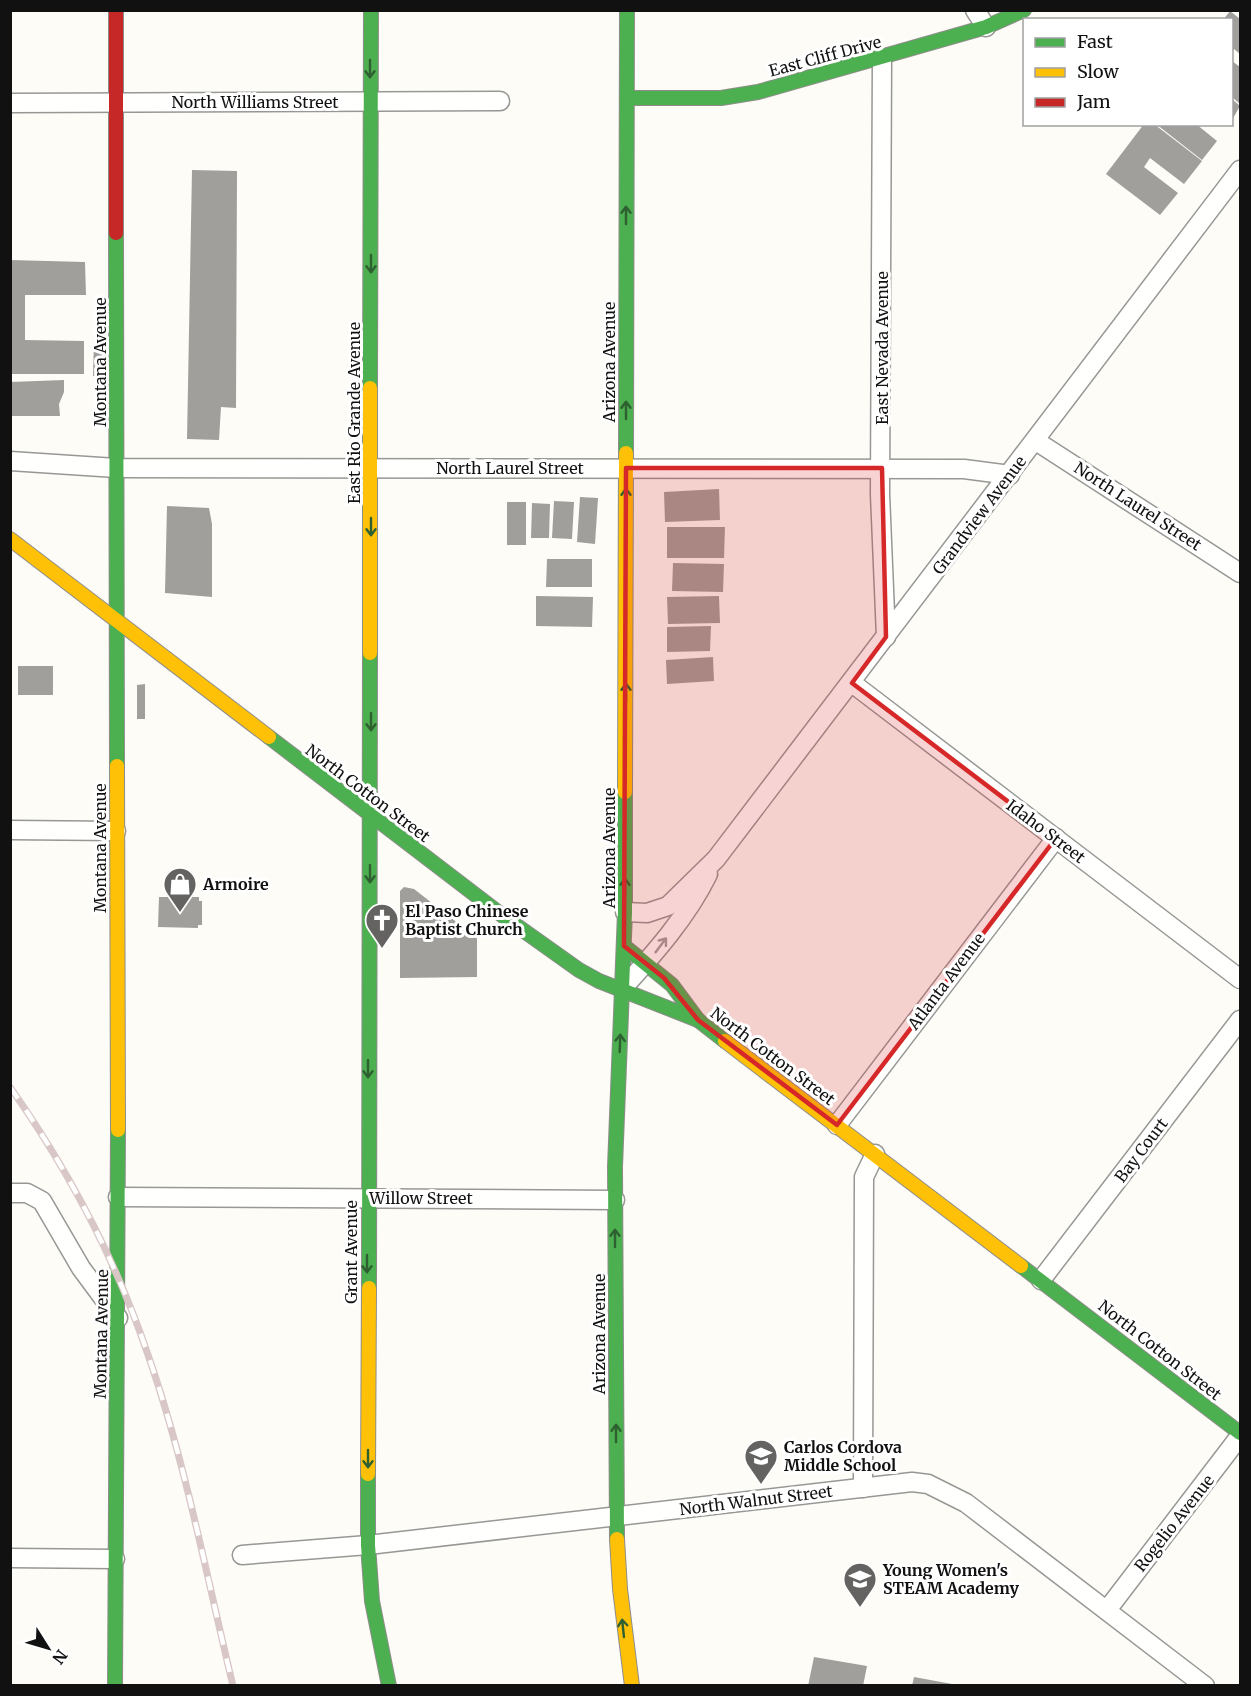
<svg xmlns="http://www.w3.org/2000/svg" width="1251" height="1696" viewBox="0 0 1251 1696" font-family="Merriweather,serif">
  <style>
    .building { fill: #a19f9c }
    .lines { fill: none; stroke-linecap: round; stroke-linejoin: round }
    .street-casing { stroke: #979795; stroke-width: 21 }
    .fast-casing { stroke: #8e8d8b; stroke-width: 16 }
    .slow-casing { stroke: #8e8d8b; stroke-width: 16 }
    .jam-casing { stroke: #8e8d8b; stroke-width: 16 }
    .street { stroke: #fffffe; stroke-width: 18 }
    .fast { stroke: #4caf50; stroke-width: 14 }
    .slow { stroke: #ffc107; stroke-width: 14 }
    .jam { stroke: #c62828; stroke-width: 14 }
    .rail-casing { stroke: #d9c6c7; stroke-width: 7 }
    .rail { stroke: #fff; stroke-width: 4.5; stroke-dasharray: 14; stroke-linecap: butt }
    .oneway { stroke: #2e6030 }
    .oneway2 { stroke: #a0a09f }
    .marked { fill: #d62828; fill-opacity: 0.2; stroke: #d62828; stroke-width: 4.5; stroke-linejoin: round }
    .labels { text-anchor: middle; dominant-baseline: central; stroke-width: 6; stroke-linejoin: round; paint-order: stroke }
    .street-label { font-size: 16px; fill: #111; stroke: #fff }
    .poi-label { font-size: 16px; font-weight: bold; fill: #111; stroke: #fff; text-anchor: start }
  </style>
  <rect width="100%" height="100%" fill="#fdfcf7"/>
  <g class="building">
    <path d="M1230 11 1240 19V54L1234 49 1232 52V20H1223Z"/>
    <path d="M1232 61 1240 67V104L1232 97Z"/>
    <path d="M1232 99 1240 106 1232 120Z"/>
    <path d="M1144 124H1154L1202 161 1184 184 1150 158 1144 167 1178 193 1160 215 1106 174Z"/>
    <path d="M1156 124H1196L1217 141 1202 160Z"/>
    <path d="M192 170 237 171 236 408 221 407 219 440 187 439Z"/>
    <path d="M10 260 85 262 86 295H25V340L84 341V374H10Z"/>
    <path d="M102 340V377L93 376 94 341Z"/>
    <path d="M64 380V392L59 404 60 416H10V382Z"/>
    <path d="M719 489 720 520 665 522 664 492Z"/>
    <path d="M580 497 598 498 595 544 577 542Z"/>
    <path d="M554 501 574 502 572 539 552 538Z"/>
    <rect x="507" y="502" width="19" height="43"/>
    <path d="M532 503 550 504 549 538H531Z"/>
    <path d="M167 506 209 508 212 524V597L165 593Z"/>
    <path d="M667 527H725L724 558H667Z"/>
    <path d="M547 559H592V587H546Z"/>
    <path d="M673 563 724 564 723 592 672 591Z"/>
    <path d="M536 596 593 597 592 627 536 626Z"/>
    <path d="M719 596 720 623 668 624 667 597Z"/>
    <path d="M711 626 710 651 667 652V627Z"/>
    <path d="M713 657 714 681 667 684 666 660Z"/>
    <rect x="18" y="666" width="35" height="29"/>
    <path d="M145 684V719H137V685Z"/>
    <path d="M404 887 414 889 477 938V977L400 978V891Z"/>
    <path d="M159 897H199V901H202V925H198V928L158 927Z"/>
    <path d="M814 1657 867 1666 863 1686H808Z"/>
    <path d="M914 1677 952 1684V1686H912Z"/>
  </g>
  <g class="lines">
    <defs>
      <g id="street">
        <path d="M975 10 986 27"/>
        <path d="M882 58 880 494 886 637"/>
        <path d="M10 103 500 101"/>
        <path d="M1036 441 1240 573"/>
        <path d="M10 461 116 468 964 469 1010 475"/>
        <path d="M852 683 1240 979"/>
        <path d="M10 830 116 831"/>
        <path d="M625 912 647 913 668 906 716 859 1240 170"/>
        <path d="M622 989C654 954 687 917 708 874"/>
        <path d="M837 1125 1056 838"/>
        <path d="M10 1193H27L42 1201 81 1268 118 1318"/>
        <path d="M118 1197 615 1200"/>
        <path d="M1041 1280 1240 1020"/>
        <path d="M863 1488 864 1177 875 1154"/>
        <path d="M242 1555 368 1545 912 1482 928 1484 966 1503 1205 1686"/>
        <path d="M10 1558 115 1559"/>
        <path d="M1107 1610 1240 1436"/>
      </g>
      <g id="fast">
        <path d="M627 98H721L758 92 986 27 1024 10"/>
        <path d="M116 233 117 766"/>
        <path d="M370 388 371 10"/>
        <path d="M626 453 627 10"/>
        <path d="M269 737 503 916 579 970 599 981 698 1020 725 1041"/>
        <path d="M624 946 672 985 698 1020"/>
        <path d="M1021 1266 1240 1433"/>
        <path d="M369 1288 370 653"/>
        <path d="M368 1474V1545L372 1601 389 1686"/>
        <path d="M617 1539 615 1167 625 912V792"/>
        <path d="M115 1686 118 1130"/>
      </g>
      <g id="slow">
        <path d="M10 539 269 737"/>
        <path d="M370 653V388"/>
        <path d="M117 766 118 1130"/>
        <path d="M625 792 626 453"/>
        <path d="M725 1041 1021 1266"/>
        <path d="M368 1474 369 1288"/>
        <path d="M617 1539 620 1589 632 1686"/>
      </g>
      <path id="jam" d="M116 10V233"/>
    </defs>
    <use href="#street" class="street-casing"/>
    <use href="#fast" class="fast-casing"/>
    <use href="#slow" class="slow-casing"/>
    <use href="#jam" class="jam-casing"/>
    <use href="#street" class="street"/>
    <use href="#fast" class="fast"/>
    <use href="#slow" class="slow"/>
    <use href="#jam" class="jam"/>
    <defs>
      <path id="rail" d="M10 1087C67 1168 115 1258 147 1352 185 1460 206 1574 233 1686"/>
    </defs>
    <use href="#rail" class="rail-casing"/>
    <use href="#rail" class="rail"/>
  </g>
  <defs><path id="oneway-shaft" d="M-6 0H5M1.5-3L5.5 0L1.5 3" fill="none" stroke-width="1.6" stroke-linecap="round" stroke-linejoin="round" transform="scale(1.5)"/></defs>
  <g class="oneway">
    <use href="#oneway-shaft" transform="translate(370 69) rotate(90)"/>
    <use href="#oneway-shaft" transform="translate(626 215) rotate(-90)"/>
    <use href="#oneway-shaft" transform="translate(371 264) rotate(90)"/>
    <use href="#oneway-shaft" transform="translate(626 410) rotate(-90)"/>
    <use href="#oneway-shaft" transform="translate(626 497) rotate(-90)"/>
    <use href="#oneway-shaft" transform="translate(371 527) rotate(90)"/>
    <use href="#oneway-shaft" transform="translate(626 692) rotate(-90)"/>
    <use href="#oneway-shaft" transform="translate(371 722) rotate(90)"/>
    <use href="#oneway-shaft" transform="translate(370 874) rotate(90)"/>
    <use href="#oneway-shaft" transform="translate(625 887) rotate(-90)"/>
    <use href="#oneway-shaft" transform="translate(620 1043) rotate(-88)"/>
    <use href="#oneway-shaft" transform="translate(368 1069) rotate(90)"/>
    <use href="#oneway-shaft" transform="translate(615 1238) rotate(-90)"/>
    <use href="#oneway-shaft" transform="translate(367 1264) rotate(90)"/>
    <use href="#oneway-shaft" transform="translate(616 1433) rotate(-90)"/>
    <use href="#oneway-shaft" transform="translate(368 1459) rotate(90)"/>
    <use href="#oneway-shaft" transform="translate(623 1628) rotate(-96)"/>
  </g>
  <use class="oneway2" href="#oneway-shaft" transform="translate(661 945) rotate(-53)"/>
  <path class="marked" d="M626 468H882L886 637 852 683 1056 838 837 1125 698 1020 664 978 624 946Z"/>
  <defs>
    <symbol id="shop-pin" viewBox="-11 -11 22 30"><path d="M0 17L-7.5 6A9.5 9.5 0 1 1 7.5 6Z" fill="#646362" stroke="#fff"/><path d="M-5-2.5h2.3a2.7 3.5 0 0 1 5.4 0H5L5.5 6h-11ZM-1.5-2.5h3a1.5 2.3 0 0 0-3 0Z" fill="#fff"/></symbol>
    <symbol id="church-pin" viewBox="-11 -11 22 30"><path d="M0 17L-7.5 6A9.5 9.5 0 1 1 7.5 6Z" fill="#646362" stroke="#fff"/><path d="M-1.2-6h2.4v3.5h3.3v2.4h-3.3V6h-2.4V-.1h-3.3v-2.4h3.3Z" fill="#fff"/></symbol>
    <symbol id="school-pin" viewBox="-11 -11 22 30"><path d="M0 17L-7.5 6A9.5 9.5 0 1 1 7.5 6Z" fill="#646362" stroke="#fff"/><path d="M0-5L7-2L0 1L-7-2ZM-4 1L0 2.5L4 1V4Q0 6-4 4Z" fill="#fff"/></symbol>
  </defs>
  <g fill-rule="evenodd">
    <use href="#shop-pin" x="161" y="865" width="38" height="52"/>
    <use href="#church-pin" x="363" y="901" width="38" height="52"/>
    <use href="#school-pin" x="742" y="1437" width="38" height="52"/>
    <use href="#school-pin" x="841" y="1560" width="38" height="52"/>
  </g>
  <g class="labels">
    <g class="street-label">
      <text transform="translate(825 56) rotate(-15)">East Cliff Drive</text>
      <text x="255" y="102">North Williams Street</text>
      <text transform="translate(882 348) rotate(-90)">East Nevada Avenue</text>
      <text transform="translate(100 362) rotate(-90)">Montana Avenue</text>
      <text transform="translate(609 362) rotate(-90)">Arizona Avenue</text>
      <text transform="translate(354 413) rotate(-90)">East Rio Grande Avenue</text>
      <text x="510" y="468">North Laurel Street</text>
      <text transform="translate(1138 506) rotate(33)">North Laurel Street</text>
      <text transform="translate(979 515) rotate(-53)">Grandview Avenue</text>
      <text transform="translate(368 793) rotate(37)">North Cotton Street</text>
      <text transform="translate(1046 831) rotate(37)">Idaho Street</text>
      <text transform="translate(100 848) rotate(-90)">Montana Avenue</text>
      <text transform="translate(609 848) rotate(-90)">Arizona Avenue</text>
      <text transform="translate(946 981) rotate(-53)">Atlanta Avenue</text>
      <text transform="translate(773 1056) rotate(37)">North Cotton Street</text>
      <text transform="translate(1141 1150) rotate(-53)">Bay Court</text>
      <text x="421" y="1198">Willow Street</text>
      <text transform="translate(351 1252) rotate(-90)">Grant Avenue</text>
      <text transform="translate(101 1334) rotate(-89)">Montana Avenue</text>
      <text transform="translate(599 1334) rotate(-90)">Arizona Avenue</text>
      <text transform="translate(1160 1350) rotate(38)">North Cotton Street</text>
      <text transform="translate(756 1500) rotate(-7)">North Walnut Street</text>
      <text transform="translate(1174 1523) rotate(-52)">Rogelio Avenue</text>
    </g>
    <g class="poi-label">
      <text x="203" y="884">Armoire</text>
      <text x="405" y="911">El Paso Chinese<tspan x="405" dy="18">Baptist Church</tspan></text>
      <text x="784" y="1447">Carlos Cordova<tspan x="784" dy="18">Middle School</tspan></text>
      <text x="883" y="1570">Young Women's<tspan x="883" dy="18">STEAM Academy</tspan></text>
    </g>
  </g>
  <rect width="1251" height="1696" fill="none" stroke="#111111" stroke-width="24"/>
  <rect x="1023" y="18" width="210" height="108" fill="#ffffff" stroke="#a0a0a0" stroke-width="1.5"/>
  <rect x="1035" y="38" width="30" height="9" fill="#4caf50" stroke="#a0a0a0" stroke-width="1.5"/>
  <text x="1077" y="48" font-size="18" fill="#111111">Fast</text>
  <rect x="1035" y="68" width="30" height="9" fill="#ffc107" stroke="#a0a0a0" stroke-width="1.5"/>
  <text x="1077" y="78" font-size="18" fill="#111111">Slow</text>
  <rect x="1035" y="98" width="30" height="9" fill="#c62828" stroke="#a0a0a0" stroke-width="1.5"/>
  <text x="1077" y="108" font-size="18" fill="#111111">Jam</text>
  <g transform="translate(48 1648) rotate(127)" stroke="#ffffff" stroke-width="4.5" paint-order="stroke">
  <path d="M0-4.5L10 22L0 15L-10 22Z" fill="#111111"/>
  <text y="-9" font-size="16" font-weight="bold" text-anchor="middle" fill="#111111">N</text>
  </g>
</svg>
